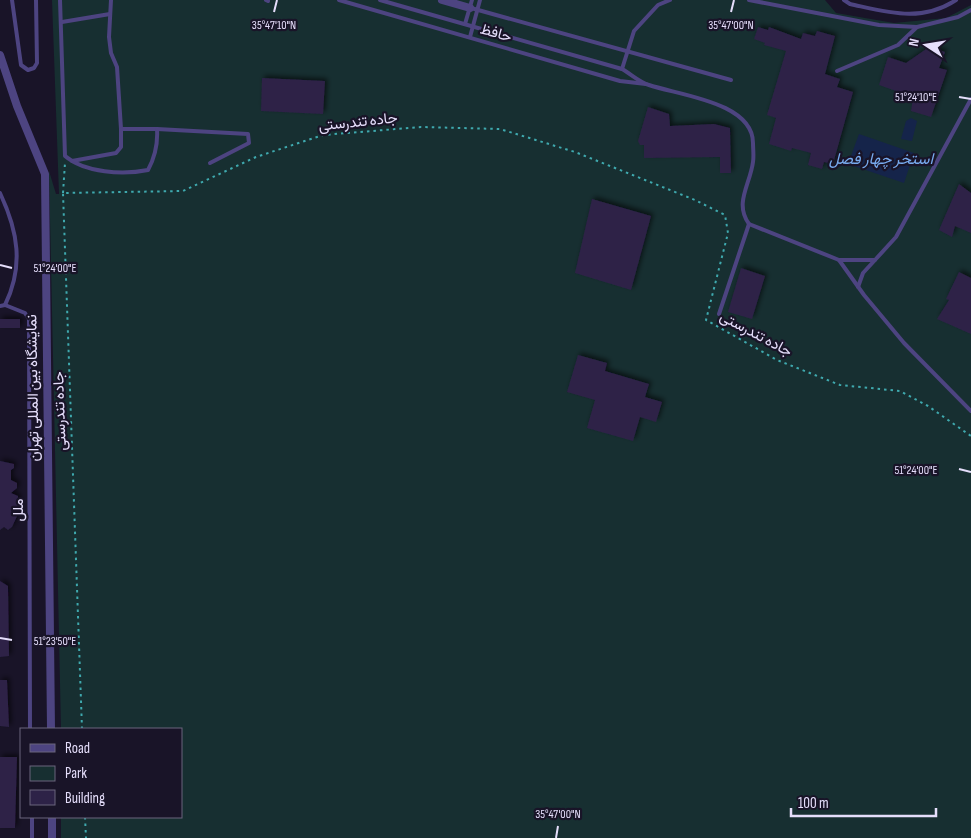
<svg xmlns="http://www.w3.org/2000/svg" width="971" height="838" viewBox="0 0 971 838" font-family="'Sofia Sans Condensed',Vazirmatn,sans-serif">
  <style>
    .green { fill: #172f31 }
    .water { fill: #15244a }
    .building { fill: #2d2247; filter: url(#shadow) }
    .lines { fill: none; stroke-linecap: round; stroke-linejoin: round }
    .path { stroke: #3fa9ae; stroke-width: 2; stroke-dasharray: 2.5 4; stroke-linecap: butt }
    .lane { stroke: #4d4481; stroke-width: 4 }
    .street { stroke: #4d4481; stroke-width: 8 }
    .ticks { fill: none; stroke: #e5defb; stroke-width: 2 }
    .labels { text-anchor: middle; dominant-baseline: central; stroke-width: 4.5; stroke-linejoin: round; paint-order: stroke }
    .street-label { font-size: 15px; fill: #e5defb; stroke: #191428 }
    .water-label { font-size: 16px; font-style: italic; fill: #78abef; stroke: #191428 }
    .ticks-label { font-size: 12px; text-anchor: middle; fill: #e5defb; stroke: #191428; stroke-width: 4.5; stroke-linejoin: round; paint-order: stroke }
  </style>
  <defs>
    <filter id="shadow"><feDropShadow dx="2.5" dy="-2.5" stdDeviation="2.5" flood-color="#0009"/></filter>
  </defs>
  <rect width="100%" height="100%" fill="#191428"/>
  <path class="green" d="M52 0H825L836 13 894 23 946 18 971 5V838H61V817H181V729H61L49 171 56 194H59Z"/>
  <g class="water">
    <path d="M911 118 917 121 912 141 901 139 906 121Z"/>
    <path d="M859 134 914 153 904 183 848 164Z"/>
  </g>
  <g class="building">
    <path d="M758 27 768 30 769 27 801 39 803 33 815 36 817 31 835 36 825 74 840 79 837 87 853 92 833 164 824 162 822 169 808 165 811 153 792 148 791 151 769 144 776 118 767 115 786 51 764 45 765 43 754 39Z"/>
    <path d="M929 47 945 52 939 68 947 70 931 117 911 111 913 97 879 85 888 57 906 63Z"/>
    <path d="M262 78 325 81 323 114 261 111Z"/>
    <path d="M648 107 669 114 670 126 714 124 730 128 731 173H720V157L644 158V145H640L638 141Z"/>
    <path d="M959 184 971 193V233L955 226 952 237 939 230Z"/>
    <path d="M592 199 651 216 631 290 575 273Z"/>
    <path d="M741 268 765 276 752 319 728 312Z"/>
    <path d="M959 272 971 278V334L937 319 949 300 946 299Z"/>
    <rect x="0" y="319" width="20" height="9"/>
    <path d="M578 355 607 363 605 371 649 384 645 397 662 402 656 422 640 417 633 441 587 428 595 400 567 392Z"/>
    <path d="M0 461 14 464V468L11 470V480L17 483V488L11 493 18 496V514L12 527 8 530 4 527 0 530Z"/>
    <path d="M0 581 8 586 9 656 0 657Z"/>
    <path d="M0 680H7L9 727 0 726Z"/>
    <path d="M0 757H17L15 828H0Z"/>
  </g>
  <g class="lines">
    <g class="path">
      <path d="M63 193 65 163"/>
      <path d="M82 729 63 193 183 191 256 157 323 135 421 127 500 129 575 152 695 200 725 215 728 233 706 320 777 360 840 385 900 391 928 406 971 436"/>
      <path d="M85 817 86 838"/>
    </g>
    <g class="lane">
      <path d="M12 0 21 65 28 70 34 68 37 63 36 0"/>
      <path d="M60 0 65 156C85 173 123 175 148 170 155 157 158 144 157 129H121L117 67 111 53 109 37 111 0"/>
      <path d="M266 0 268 1"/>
      <path d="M339 0 620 81 646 84"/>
      <path d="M380 0 622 69C631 74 639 82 649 85 678 95 753 102 753 143 753 149 754 156 753 162 750 185 734 203 749 224L839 260H875L896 237 971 99"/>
      <path d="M749 0 879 25 917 27 958 17 971 10"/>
      <path d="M844 0 850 4C887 12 921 23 956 0"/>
      <path d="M471 8 731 80"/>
      <path d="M62 22 110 14"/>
      <path d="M465 24 472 0"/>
      <path d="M470 37 480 0"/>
      <path d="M622 69 634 31 658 5 670 0"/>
      <path d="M837 71 898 45 917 27"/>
      <path d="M157 129 248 134 249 143 210 163"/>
      <path d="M72 161 116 153 121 147V129"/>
      <path d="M0 193C18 231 24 266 5 305L0 306"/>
      <path d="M839 260 864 295 904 343 971 411"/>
      <path d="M858 287 863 273 875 260"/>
      <path d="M5 305 25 313 29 319 30 729"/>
      <path d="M719 314 749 224"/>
      <path d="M32 817V838"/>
    </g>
    <g class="street">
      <path d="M442 0 470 8"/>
      <path d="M0 55 17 106 45 174 51 729"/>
      <path d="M52 817V838"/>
    </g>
  </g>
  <path class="ticks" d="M274 12 277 0M731 12 734 0M959 97 971 99M0 265 12 268M959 469 971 472M0 638 12 640M556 838 558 826"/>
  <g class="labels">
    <g class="street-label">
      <text transform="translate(496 33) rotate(16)">حافظ</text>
      <text transform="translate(358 122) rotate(-6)">جاده تندرستی</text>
      <text transform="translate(756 334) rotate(28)">جاده تندرستی</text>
      <text transform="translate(33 388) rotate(-91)">نمایشگاه بین المللی تهران</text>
      <text transform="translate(60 411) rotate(-92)">جاده تندرستی</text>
      <text transform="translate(18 510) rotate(-90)">ملل</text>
    </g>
    <g class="water-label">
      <text x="881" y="159">استخر چهار فصل</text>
    </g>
  </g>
  <g class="ticks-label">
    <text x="274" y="29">35°47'10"N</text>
    <text x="731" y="29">35°47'00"N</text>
    <text x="916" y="101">51°24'10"E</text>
    <text x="55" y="272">51°24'00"E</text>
    <text x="916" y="474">51°24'00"E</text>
    <text x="55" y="645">51°23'50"E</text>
    <text x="558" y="818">35°47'00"N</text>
  </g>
  <rect x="20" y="728" width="162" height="90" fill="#191428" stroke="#6b657c"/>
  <rect x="30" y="744" width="25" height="8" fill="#4d4481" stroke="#6b657c"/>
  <text x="65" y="753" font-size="15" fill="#e5defb">Road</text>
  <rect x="30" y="766" width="25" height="15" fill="#172f31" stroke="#6b657c"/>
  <text x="65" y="778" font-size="15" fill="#e5defb">Park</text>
  <rect x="30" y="790" width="25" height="15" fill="#2d2247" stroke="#6b657c"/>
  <text x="65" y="803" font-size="15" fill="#e5defb">Building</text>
  <g transform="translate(926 45) rotate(282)" stroke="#191428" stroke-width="4" paint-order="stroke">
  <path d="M0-4L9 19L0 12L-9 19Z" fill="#e5defb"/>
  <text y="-8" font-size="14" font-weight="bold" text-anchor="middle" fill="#e5defb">N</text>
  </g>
  <path d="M791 808v8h145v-8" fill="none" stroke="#e5defb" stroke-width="2.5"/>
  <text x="798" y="808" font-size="15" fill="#e5defb" stroke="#191428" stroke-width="4" paint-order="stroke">100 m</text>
</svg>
